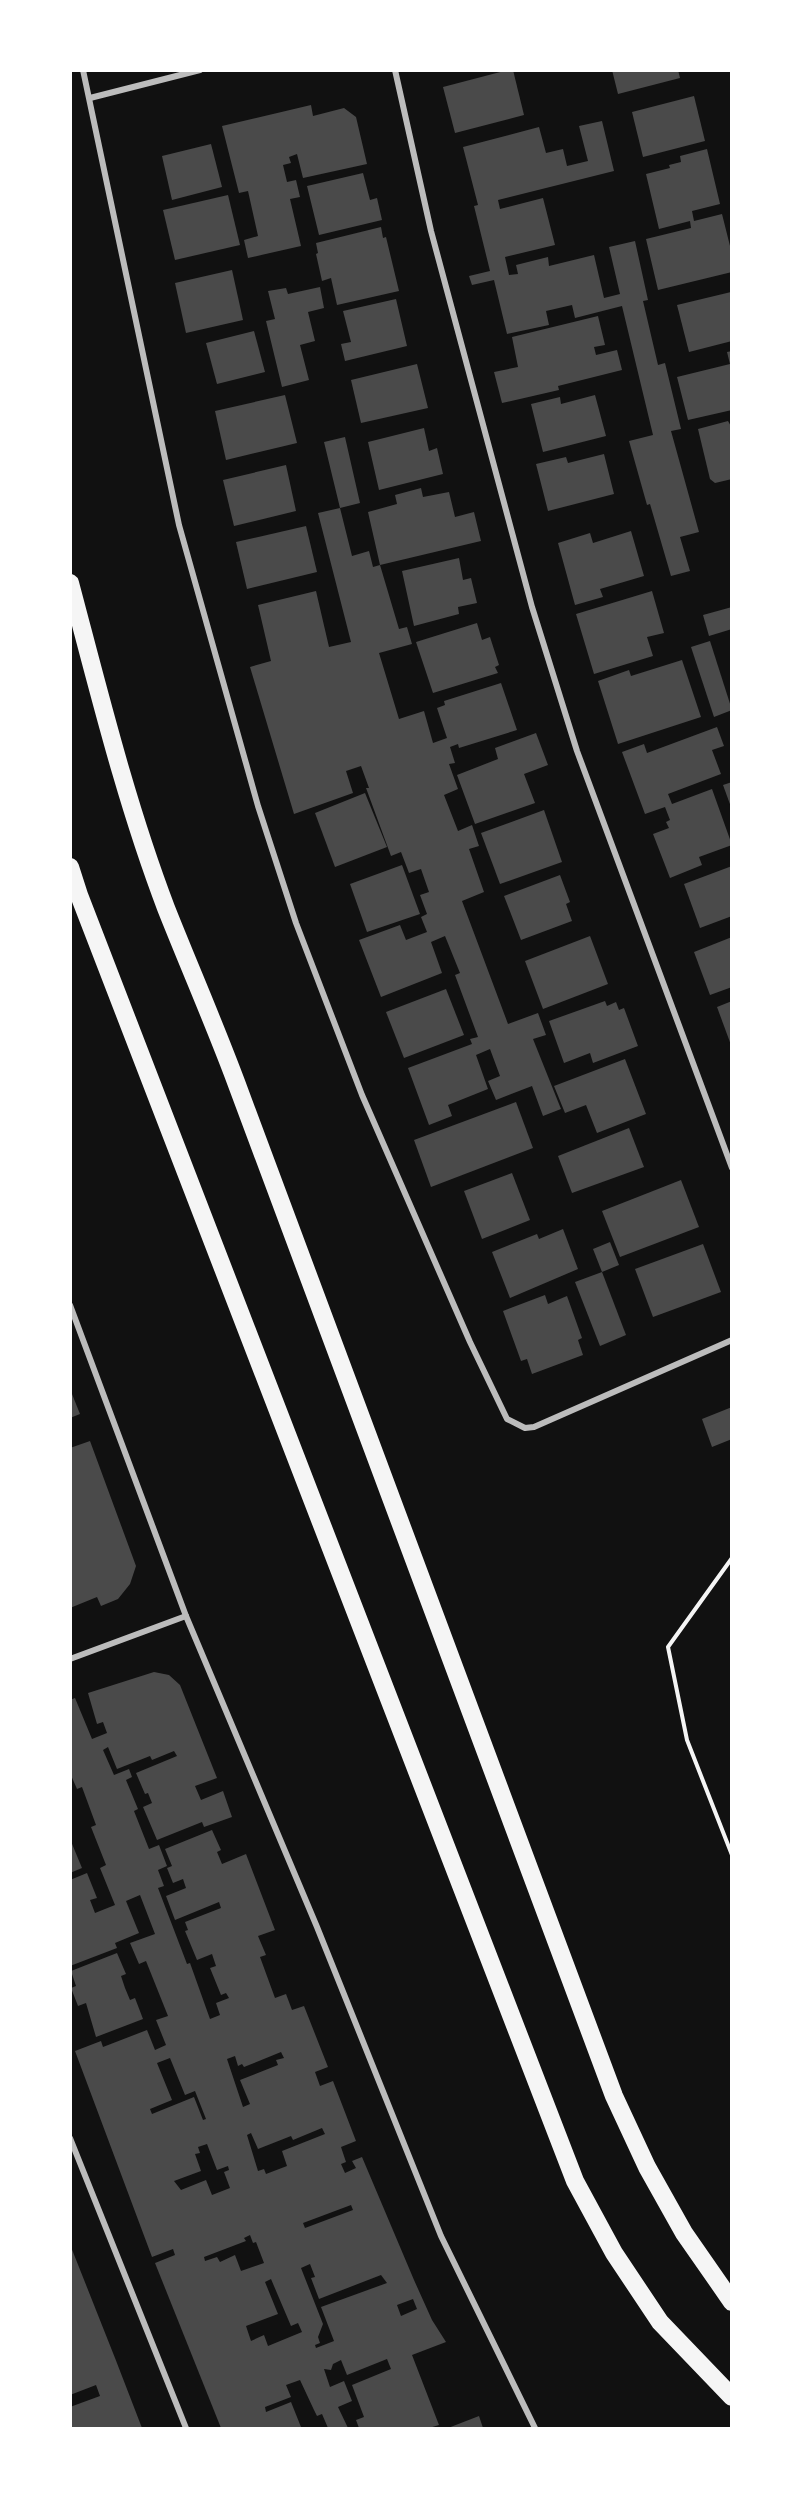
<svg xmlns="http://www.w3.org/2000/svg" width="802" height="2499" viewBox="0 0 802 2499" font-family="'Asap Condensed',sans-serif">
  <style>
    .building { fill: #4a4a4a; fill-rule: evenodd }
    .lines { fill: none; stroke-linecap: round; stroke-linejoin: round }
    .path { stroke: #f5f5f5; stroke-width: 4 }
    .minor { stroke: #bcbcbc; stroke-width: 6 }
    .motorway { stroke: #f5f5f5; stroke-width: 18 }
  </style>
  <rect width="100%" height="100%" fill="#111"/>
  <g class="building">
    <path d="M508 70H513L524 115 455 133 443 87Z"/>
    <path d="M612 70H678L680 78 618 94Z"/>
    <path d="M694 96 705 141 643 157 632 112Z"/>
    <path d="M311 105 313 116 344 108 356 117 367 164 303 178 297 154 289 157 291 163 283 165 287 182 296 180 300 197 290 199 301 246 248 258 244 240 258 236 248 191 239 193 222 126Z"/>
    <path d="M602 121 614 171 498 200 500 209 543 198 555 245 505 257 509 275 518 274 516 265 548 257 549 266 594 255 604 298 620 294 609 247 635 241 648 300 643 301 658 365 665 363 681 429 671 431 699 532 680 537 690 571 671 576 650 504 647 505 629 441 653 435 622 306 575 318 572 305 546 311 549 325 507 334 494 280 472 285 469 276 490 271 474 206 478 205 463 147 539 127 546 153 563 149 567 166 588 161 579 126Z"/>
    <path d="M211 144 222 187 172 200 162 156Z"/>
    <path d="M707 149 720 204 692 211 694 221 722 214 732 254V272L658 290 646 239 691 228 690 221 659 229 646 174 670 168 669 165 681 162 680 156Z"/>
    <path d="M363 173 370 200 377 198 382 220 319 235 307 186Z"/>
    <path d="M228 195 240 245 175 260 163 210Z"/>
    <path d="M381 227 383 238 386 237 399 291 337 305 331 278 322 281 316 254 318 253 316 243Z"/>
    <path d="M232 270 243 320 186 333 175 283Z"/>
    <path d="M320 287 324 308 308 312 315 341 300 345 309 380 282 387 266 321 275 319 268 291 286 288 288 294Z"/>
    <path d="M731 292 732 341 689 352 677 305Z"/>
    <path d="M396 299 407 346 345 361 341 344 351 342 343 311Z"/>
    <path d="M598 316 605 345 594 347 596 355 617 350 622 370 558 386 559 390 502 403 494 372 518 367 512 337Z"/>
    <path d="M254 331 265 372 217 384 206 343Z"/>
    <path d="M732 351V410L688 420 677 377 730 364 727 352Z"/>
    <path d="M417 364 428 408 361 423 351 380Z"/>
    <path d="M285 395 297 443 226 460 215 411Z"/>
    <path d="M595 395 606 436 543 452 531 404 560 397 561 404Z"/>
    <path d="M728 421 732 428V479L715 483 710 479 698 429Z"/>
    <path d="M424 428 429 451 437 448 443 474 379 490 368 442Z"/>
    <path d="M345 437 360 503 340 508 352 556 369 551 373 567 380 565 399 629 407 627 412 644 379 653 399 719 424 711 433 743 447 738 437 708 445 705 444 701 501 683 517 730 459 748 458 744 450 747 455 763 449 764 458 789 444 795 458 831 472 825 479 846 469 849 484 892 462 901 508 1024 538 1013 546 1035 533 1039 561 1109 543 1116 532 1086 496 1100 488 1081 500 1076 490 1049 476 1055 488 1089 448 1105 452 1116 429 1125 408 1068 472 1044 470 1039 478 1037 455 975 460 973 445 936 431 942 442 973 381 997 359 940 400 925 406 940 427 932 421 917 427 914 420 895 429 892 421 869 409 873 401 852 391 856 366 788H369L361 766 346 771 353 793 294 814 250 667 271 661 258 605 316 591 329 647 351 642 318 513 340 508 324 442Z"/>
    <path d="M604 454 614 494 548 511 536 464 566 457 568 463Z"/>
    <path d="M286 465 296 511 234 526 223 480Z"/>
    <path d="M421 488 423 497 449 492 455 517 474 512 481 541 380 565 368 512 397 504 395 495Z"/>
    <path d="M306 526 317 572 247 589 236 542Z"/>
    <path d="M631 531 644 576 600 589 603 597 575 605 558 543 590 533 593 543Z"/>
    <path d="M459 558 463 580 471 578 477 603 458 607 459 614 414 626 402 571Z"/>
    <path d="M652 591 664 633 647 637 653 656 594 674 576 614Z"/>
    <path d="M732 607V629L709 636 703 615Z"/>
    <path d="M477 623 482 640 490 637 499 665 495 667 498 673 433 693 416 642Z"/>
    <path d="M710 641 732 710 714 717 691 647Z"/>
    <path d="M682 660 701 717 618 744 598 681 629 670 631 676Z"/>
    <path d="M717 727 724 746 712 750 721 774 668 794 672 804 712 789 732 845 699 857 702 865 670 878 653 834 669 828 666 822 670 820 665 807 645 814 622 752 644 744 647 753Z"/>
    <path d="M536 733 548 765 524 774 535 803 475 824 457 775 498 759 495 748Z"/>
    <path d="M732 782V807H731L723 785Z"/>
    <path d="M365 793 387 847 335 867 315 813Z"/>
    <path d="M544 810 562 862 500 884 481 833Z"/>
    <path d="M402 865 420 914 367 932 350 884Z"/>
    <path d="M732 866V916L700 928 684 884Z"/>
    <path d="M560 875 570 902 566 904 572 921 521 940 504 896Z"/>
    <path d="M590 936 608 984 543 1009 525 961Z"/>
    <path d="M732 937V987L710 995 694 952Z"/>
    <path d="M446 989 464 1035 404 1058 386 1012Z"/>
    <path d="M605 1001 607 1006 616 1002 619 1010 624 1008 638 1046 593 1063 590 1053 564 1063 549 1021Z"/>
    <path d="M732 1001V1045H731L717 1007Z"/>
    <path d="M625 1059 646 1114 597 1133 586 1105 565 1113 554 1086Z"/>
    <path d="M516 1102 533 1148 431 1187 414 1140Z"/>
    <path d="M629 1128 644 1167 572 1193 558 1156Z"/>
    <path d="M512 1173 530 1220 482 1239 464 1191Z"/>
    <path d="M681 1180 699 1227 620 1257 602 1211Z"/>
    <path d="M563 1229 578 1269 510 1298 492 1252 537 1234 539 1239Z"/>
    <path d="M610 1242 619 1265 602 1272 593 1249Z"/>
    <path d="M703 1244 721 1292 653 1317 635 1269Z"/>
    <path d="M602 1272 626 1335 600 1346 575 1282Z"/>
    <path d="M545 1295 548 1304 567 1296 582 1338 578 1340 583 1355 532 1374 527 1359 521 1361 503 1311Z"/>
    <path d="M70 1389 80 1414 70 1418Z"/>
    <path d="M732 1407V1439L712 1447 702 1419Z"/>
    <path d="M90 1441 136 1566 130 1584 118 1599 101 1606 97 1597 70 1608V1448Z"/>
    <path d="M154 1672 169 1675 180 1685 217 1778 195 1786 201 1800 223 1791 232 1817 204 1827 202 1822 157 1840 143 1807 152 1803 148 1793 145 1794 136 1773 177 1756 174 1751 152 1760 150 1756 117 1769 108 1747 103 1750 114 1775 129 1769 132 1777 126 1780 138 1809 134 1811 149 1849 159 1845 167 1866 158 1870 164 1886 158 1888 187 1964 190 1963 210 2019 220 2015 216 2003 229 1998 226 1993 221 1995 210 1968 216 1966 212 1954 197 1960 185 1931 188 1930 185 1922 221 1908 219 1902 175 1920 166 1896 186 1888 183 1879 173 1883 167 1868 172 1866 165 1849 212 1830 221 1850 217 1852 222 1864 246 1854 275 1930 258 1936 266 1955 260 1957 275 1998 286 1994 292 2010 304 2006 328 2067 315 2072 320 2086 333 2081 356 2141 341 2147 346 2162 341 2164 345 2173 356 2168 352 2161 362 2157 414 2280 432 2320 446 2342 412 2355 439 2425 429 2428H359L356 2420 364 2417 352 2385 391 2369 387 2359 347 2375 341 2360 333 2364 331 2370 324 2369 330 2387 344 2381 352 2401 338 2407 348 2428H328L322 2414 317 2416 314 2410 300 2380 286 2385 291 2397 265 2407 266 2412 291 2402 301 2427 221 2428 155 2263 175 2255 173 2249 152 2257 75 2051 101 2041 103 2047 147 2030 155 2050 166 2045 156 2020 168 2016 146 1961 139 1964 130 1943 155 1934 140 1895 126 1901 139 1933 115 1943 117 1948 70 1966V1880L87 1873 97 1898 90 1900 95 1913 115 1905 100 1868 106 1865 91 1827 96 1825 82 1787 77 1789 70 1773V1700L75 1698 92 1739 107 1733 103 1722 97 1724 88 1693ZM281 2052 284 2058 276 2060 278 2065 240 2080 250 2104 243 2107 227 2059 235 2056 238 2066 242 2064 244 2067ZM170 2058 185 2095 195 2091 206 2119 203 2120 194 2097 152 2114 150 2109 172 2100 157 2063ZM322 2128 325 2134 282 2151 287 2166 266 2174 264 2169 258 2171 247 2135 251 2133 258 2149 291 2136 293 2140ZM207 2144 217 2170 228 2166 229 2170 224 2172 230 2188 212 2195 206 2180 181 2190 174 2181 201 2171 195 2154 200 2153 198 2147ZM351 2205 353 2210 305 2228 303 2223ZM250 2235 253 2243 256 2242 264 2263 241 2271 235 2255 220 2262 217 2257 205 2261 204 2257 246 2241 244 2238ZM310 2264 315 2277 311 2278 319 2299 381 2275 387 2283 321 2307 334 2341 316 2348 315 2345 320 2343 318 2337 323 2324 301 2268ZM271 2279 291 2326 298 2323 302 2332 268 2346 264 2335 251 2341 246 2326 278 2314 265 2282ZM413 2299 417 2309 401 2316 397 2305Z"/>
    <path d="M70 1839 82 1868 70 1873Z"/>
    <path d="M117 1953 126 1974 121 1976 125 1988 130 2000 135 1998 143 2019 96 2037 86 2003 78 2006 71 1988 76 1986 71 1971Z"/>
    <path d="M71 2247 115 2358 142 2428H70V2407L100 2396 96 2385 70 2395Z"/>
    <path d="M479 2416 483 2428H448Z"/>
  </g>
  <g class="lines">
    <path class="path" d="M732 1558 668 1647 687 1740 732 1855"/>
    <g class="minor">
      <path d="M83 70 179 525 258 806 296 923 362 1095 470 1342 507 1419 525 1428 534 1427 732 1340"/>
      <path d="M395 70 431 231 532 607 577 751 732 1168"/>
      <path d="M90 98 200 70"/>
      <path d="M70 1305 186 1616 317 1927 441 2236 535 2428"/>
      <path d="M70 1659 186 1616"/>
      <path d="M70 2138 186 2428"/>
    </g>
    <g class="motorway">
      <path d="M70 583C99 692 126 803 166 908 189 966 214 1023 236 1082L614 2096 647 2167 684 2233 732 2302"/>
      <path d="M70 867 79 895 575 2181 614 2253 660 2322 732 2397"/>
    </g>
  </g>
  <rect width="802" height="2499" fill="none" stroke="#ffffff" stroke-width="144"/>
</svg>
